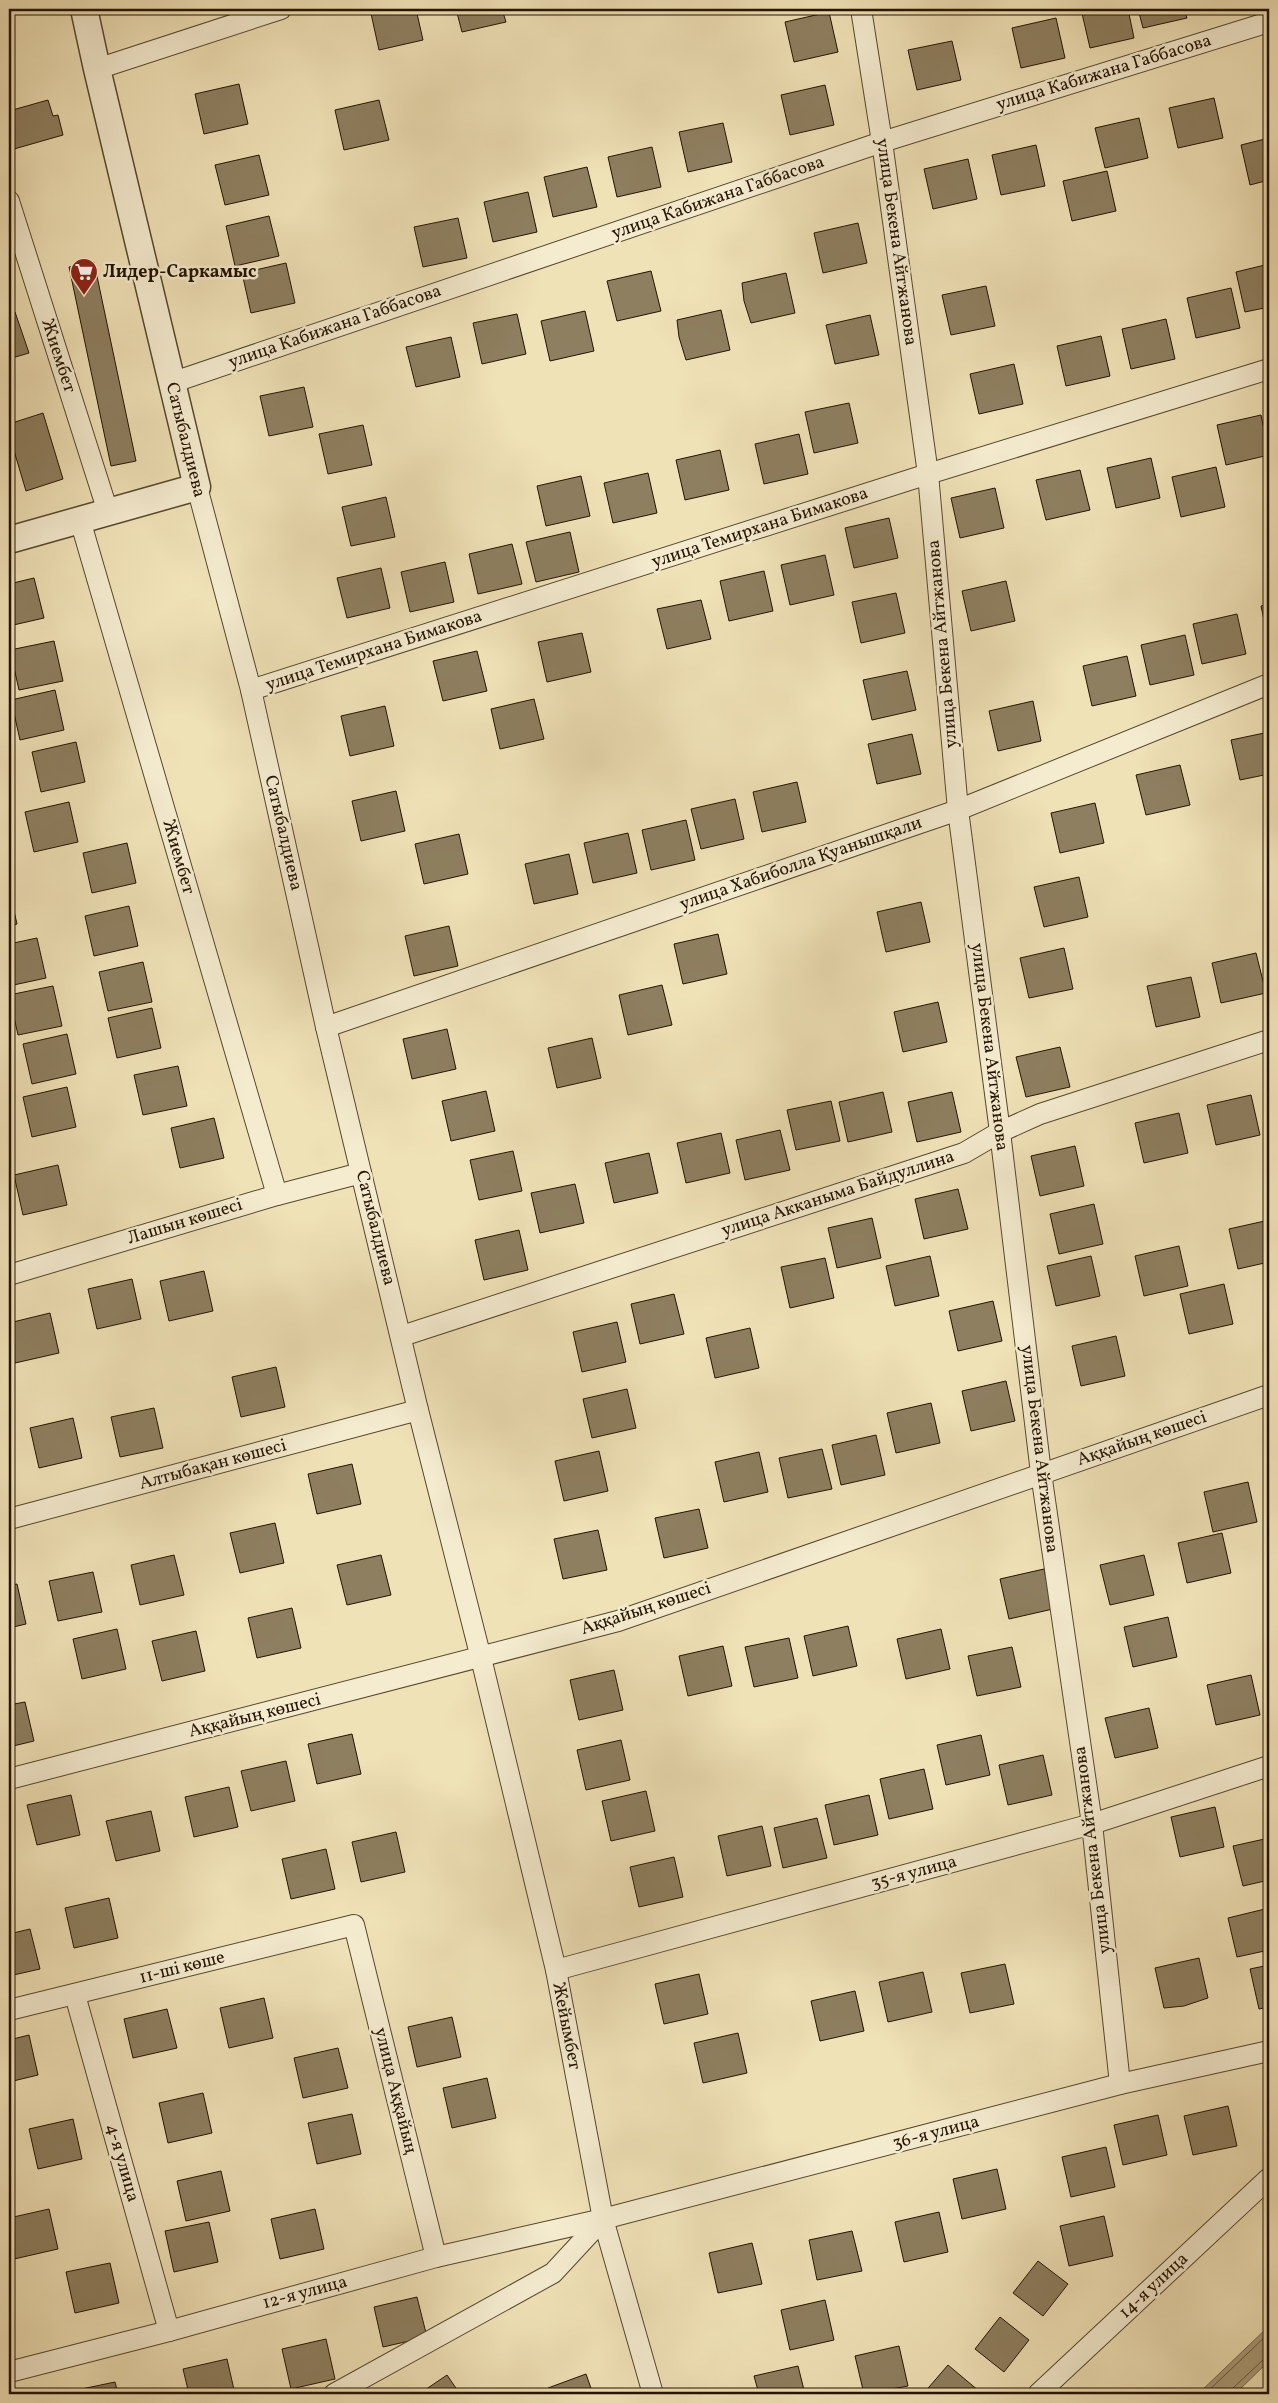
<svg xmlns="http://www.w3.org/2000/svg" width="1278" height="2403" viewBox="0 0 1278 2403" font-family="Vollkorn,serif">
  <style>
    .water { fill: #aa9c79; stroke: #746549 }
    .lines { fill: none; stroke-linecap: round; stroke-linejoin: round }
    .shore { stroke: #66583d; stroke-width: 1 }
    .building { fill: #8e7f60; stroke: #231301 }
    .minor-casing { stroke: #56472e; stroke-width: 22 }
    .tertiary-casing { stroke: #56472e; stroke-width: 29 }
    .minor { stroke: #f5ecd0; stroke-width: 20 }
    .tertiary { stroke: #f5ecd0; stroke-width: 26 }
    .labels { text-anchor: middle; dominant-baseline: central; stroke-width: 5; stroke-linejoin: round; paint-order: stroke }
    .street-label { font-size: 18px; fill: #231301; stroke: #f5ecd0 }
    .poi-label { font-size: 18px; font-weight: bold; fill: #231301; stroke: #f5ecd0; text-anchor: start }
  </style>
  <rect width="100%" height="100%" fill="#f0e2b7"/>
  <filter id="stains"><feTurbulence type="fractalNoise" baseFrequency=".004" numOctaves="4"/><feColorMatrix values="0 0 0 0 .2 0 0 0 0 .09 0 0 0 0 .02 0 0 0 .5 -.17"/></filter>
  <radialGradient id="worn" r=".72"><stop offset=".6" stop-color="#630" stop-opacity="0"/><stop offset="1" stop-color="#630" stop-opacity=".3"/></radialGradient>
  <path class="water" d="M1269 2326V2361L1235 2394H1198Z"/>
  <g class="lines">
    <g class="shore">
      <path d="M1205 2394 1269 2333"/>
      <path d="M1232 2394 1233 2388 1264 2359 1269 2358"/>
    </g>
  </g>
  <g class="building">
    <path d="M370 9H416L423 40 379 50Z"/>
    <path d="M456 9H502L506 22 462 32Z"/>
    <path d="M1081 9H1128L1134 38 1090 48Z"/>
    <path d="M1138 9H1184L1187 18 1143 28Z"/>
    <path d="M829 12 838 52 794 62 785 22Z"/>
    <path d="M1056 18 1065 58 1021 68 1012 28Z"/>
    <path d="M952 41 961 80 917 90 908 50Z"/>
    <path d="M239 84 248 124 204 134 195 94Z"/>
    <path d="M825 85 834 125 790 135 781 95Z"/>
    <path d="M1214 98 1223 138 1178 148 1169 108Z"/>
    <path d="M48 100 53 116 58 115 63 135 14 149 9 132V129L11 128 9 111Z"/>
    <path d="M379 100 389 140 344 150 335 110Z"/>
    <path d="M1139 118 1148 158 1105 168 1095 128Z"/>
    <path d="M723 123 732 162 688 172 679 132Z"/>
    <path d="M1269 138V180L1250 185 1241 145Z"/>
    <path d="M1036 145 1045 186 1001 195 992 155Z"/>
    <path d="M652 147 661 187 617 197 608 157Z"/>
    <path d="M259 155 269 195 225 205 215 165Z"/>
    <path d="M968 159 977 199 933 209 924 169Z"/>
    <path d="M587 167 597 207 553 217 544 177Z"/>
    <path d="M1107 171 1116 211 1072 221 1063 181Z"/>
    <path d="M528 192 537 232 493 242 484 202Z"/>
    <path d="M269 216 279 256 235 266 226 226Z"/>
    <path d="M458 218 467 258 423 267 414 227Z"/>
    <path d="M858 223 867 263 823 273 814 233Z"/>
    <path d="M94 262 136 461 111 466 69 267Z"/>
    <path d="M286 263 295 303 251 313 242 273Z"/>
    <path d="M1269 264V307L1245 312 1236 272Z"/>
    <path d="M651 271 661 311 617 321 607 281Z"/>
    <path d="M786 273 795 313 751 323 744 301 742 283Z"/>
    <path d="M986 286 995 326 951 335 942 295Z"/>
    <path d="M1231 288 1240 328 1196 338 1187 298Z"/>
    <path d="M721 310 730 350 686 360 679 337 677 320Z"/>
    <path d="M585 311 594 351 550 361 541 321Z"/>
    <path d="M15 312 29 353 12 358 14 363 9 365V314Z"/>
    <path d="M517 314 526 354 482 364 473 323Z"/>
    <path d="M870 315 879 355 835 364 826 325Z"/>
    <path d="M1166 319 1175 359 1131 369 1122 329Z"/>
    <path d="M1101 336 1110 376 1066 386 1057 346Z"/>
    <path d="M451 337 460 377 416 387 406 347Z"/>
    <path d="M1014 364 1023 404 979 414 970 374Z"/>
    <path d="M304 387 313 427 269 436 260 396Z"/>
    <path d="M849 403 858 443 814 453 805 412Z"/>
    <path d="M43 413 63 479 26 491 9 434V424Z"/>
    <path d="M1261 415 1269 455 1226 465 1217 425Z"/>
    <path d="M363 425 372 465 328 474 319 434Z"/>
    <path d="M799 434 808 474 764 484 755 444Z"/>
    <path d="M720 450 729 490 685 500 676 460Z"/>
    <path d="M1151 458 1160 498 1116 508 1107 468Z"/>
    <path d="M1216 467 1225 507 1181 517 1172 477Z"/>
    <path d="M1080 470 1090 510 1046 520 1036 480Z"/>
    <path d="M648 473 657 513 613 523 604 483Z"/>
    <path d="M581 476 590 516 546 526 537 486Z"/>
    <path d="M995 488 1004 528 960 538 951 498Z"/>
    <path d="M386 497 395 537 351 546 342 507Z"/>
    <path d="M889 518 898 558 854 568 845 528Z"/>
    <path d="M570 532 579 572 536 582 526 542Z"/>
    <path d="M512 544 522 584 478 594 469 554Z"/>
    <path d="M825 555 834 595 790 605 781 565Z"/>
    <path d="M445 562 454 602 410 612 401 572Z"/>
    <path d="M381 568 390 608 347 618 337 578Z"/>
    <path d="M764 571 773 611 729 621 720 581Z"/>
    <path d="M34 578 44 618 9 626V584Z"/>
    <path d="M1006 581 1015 621 971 631 962 591Z"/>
    <path d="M896 593 905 633 861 643 852 602Z"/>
    <path d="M701 600 711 639 667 649 657 609Z"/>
    <path d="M1269 604V643L1261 606Z"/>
    <path d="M1237 614 1246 654 1202 664 1193 624Z"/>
    <path d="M582 633 591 672 547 682 538 642Z"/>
    <path d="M1185 635 1194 675 1150 685 1141 645Z"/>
    <path d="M54 641 63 681 19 690 10 650Z"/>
    <path d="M477 651 487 691 443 701 433 661Z"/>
    <path d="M1127 656 1136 696 1092 706 1083 666Z"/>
    <path d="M907 671 916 710 872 720 863 680Z"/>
    <path d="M55 690 64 730 20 740 11 700Z"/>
    <path d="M534 699 544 739 500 749 491 709Z"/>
    <path d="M1033 701 1041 741 998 751 989 711Z"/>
    <path d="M385 706 394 746 350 756 341 716Z"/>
    <path d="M1269 732V774L1240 780 1231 740Z"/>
    <path d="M912 734 921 774 877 784 868 744Z"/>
    <path d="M76 742 85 782 41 792 32 752Z"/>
    <path d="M1180 765 1190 805 1146 815 1136 775Z"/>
    <path d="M797 782 806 822 762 832 753 792Z"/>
    <path d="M396 791 405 831 361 841 352 801Z"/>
    <path d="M735 799 744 839 701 849 691 809Z"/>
    <path d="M69 802 78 842 34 852 25 812Z"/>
    <path d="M1095 803 1104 843 1060 853 1051 813Z"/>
    <path d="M686 820 695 860 651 870 642 830Z"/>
    <path d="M628 833 637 873 593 883 584 843Z"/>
    <path d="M459 834 468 874 424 884 415 844Z"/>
    <path d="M127 843 136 883 92 893 83 853Z"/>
    <path d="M569 854 578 894 534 904 525 864Z"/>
    <path d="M1079 877 1088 917 1044 927 1034 887Z"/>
    <path d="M9 889 17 924 9 926Z"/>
    <path d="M921 902 930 942 886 952 877 912Z"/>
    <path d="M129 906 138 946 94 956 85 916Z"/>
    <path d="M449 926 458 966 414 976 405 936Z"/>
    <path d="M718 934 727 974 683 984 674 944Z"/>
    <path d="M37 938 46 978 9 986V944Z"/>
    <path d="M1064 948 1073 989 1029 998 1020 958Z"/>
    <path d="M1256 953 1266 993 1221 1003 1212 963Z"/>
    <path d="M143 962 152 1002 108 1011 99 972Z"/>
    <path d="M1191 977 1200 1017 1156 1027 1147 986Z"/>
    <path d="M662 985 672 1025 628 1035 619 995Z"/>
    <path d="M53 986 62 1026 18 1035 9 995Z"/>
    <path d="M938 1002 947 1042 903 1052 894 1012Z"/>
    <path d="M152 1008 161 1048 117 1058 108 1018Z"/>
    <path d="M447 1029 456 1069 412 1079 403 1039Z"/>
    <path d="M67 1034 76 1074 32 1084 23 1044Z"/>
    <path d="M592 1038 601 1078 557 1088 548 1048Z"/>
    <path d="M1060 1047 1070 1087 1026 1097 1016 1057Z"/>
    <path d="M178 1066 187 1106 143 1115 134 1075Z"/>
    <path d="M67 1087 76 1127 32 1137 23 1097Z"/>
    <path d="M486 1091 495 1131 451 1141 442 1101Z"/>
    <path d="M883 1092 892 1132 848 1142 839 1102Z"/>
    <path d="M952 1092 961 1132 917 1142 908 1102Z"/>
    <path d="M1251 1095 1260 1135 1216 1145 1207 1105Z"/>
    <path d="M831 1101 840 1141 796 1150 787 1110Z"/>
    <path d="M1179 1113 1188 1153 1144 1163 1135 1123Z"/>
    <path d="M214 1118 224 1158 180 1168 171 1128Z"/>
    <path d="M780 1130 790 1170 745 1180 736 1140Z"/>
    <path d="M721 1133 730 1173 686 1183 677 1143Z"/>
    <path d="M1075 1146 1084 1186 1040 1196 1031 1156Z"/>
    <path d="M513 1151 522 1191 479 1200 470 1160Z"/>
    <path d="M649 1153 658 1193 614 1203 605 1163Z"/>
    <path d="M58 1165 67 1205 23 1215 14 1175Z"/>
    <path d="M575 1184 584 1223 540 1233 531 1193Z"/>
    <path d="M958 1189 968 1229 924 1239 915 1199Z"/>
    <path d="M1094 1204 1103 1244 1059 1254 1050 1214Z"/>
    <path d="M872 1218 881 1258 837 1268 828 1228Z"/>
    <path d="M1269 1220V1262L1238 1269 1229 1229Z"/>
    <path d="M519 1230 528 1270 484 1280 475 1240Z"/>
    <path d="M1179 1246 1188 1286 1144 1296 1135 1256Z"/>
    <path d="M930 1256 939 1296 895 1306 886 1266Z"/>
    <path d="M1091 1256 1100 1296 1056 1306 1047 1266Z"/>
    <path d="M825 1258 834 1298 790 1308 781 1267Z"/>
    <path d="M204 1271 213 1311 169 1321 160 1281Z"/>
    <path d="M132 1279 141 1319 97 1329 88 1289Z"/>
    <path d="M1224 1284 1233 1324 1189 1334 1180 1294Z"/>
    <path d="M674 1294 684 1334 640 1344 631 1304Z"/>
    <path d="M993 1301 1002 1341 958 1351 949 1311Z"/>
    <path d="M50 1313 59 1353 15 1363 9 1336V1323Z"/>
    <path d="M617 1322 626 1362 582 1372 573 1332Z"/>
    <path d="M750 1328 759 1368 715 1378 706 1338Z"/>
    <path d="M1116 1336 1125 1376 1081 1386 1072 1346Z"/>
    <path d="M276 1367 285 1407 241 1417 232 1377Z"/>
    <path d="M1006 1381 1015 1421 971 1431 962 1391Z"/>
    <path d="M627 1389 636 1428 592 1438 583 1399Z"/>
    <path d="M931 1403 940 1443 896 1453 887 1413Z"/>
    <path d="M154 1408 163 1448 120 1457 111 1417Z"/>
    <path d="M73 1418 82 1458 39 1468 30 1428Z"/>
    <path d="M876 1435 885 1475 841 1485 832 1445Z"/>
    <path d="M822 1449 832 1489 788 1498 779 1458Z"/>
    <path d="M599 1451 608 1491 564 1501 555 1461Z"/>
    <path d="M759 1452 768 1492 724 1502 715 1462Z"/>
    <path d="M352 1464 361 1504 317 1514 308 1474Z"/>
    <path d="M1248 1482 1257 1522 1213 1532 1204 1492Z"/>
    <path d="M699 1509 708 1548 664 1558 655 1518Z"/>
    <path d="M275 1523 284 1563 240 1573 230 1533Z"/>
    <path d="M598 1530 607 1570 563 1579 554 1539Z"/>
    <path d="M1222 1533 1231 1573 1187 1583 1178 1543Z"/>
    <path d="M174 1555 184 1595 140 1605 131 1565Z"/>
    <path d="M381 1555 391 1595 347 1605 337 1565Z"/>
    <path d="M1144 1555 1154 1595 1110 1605 1100 1565Z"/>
    <path d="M1044 1569 1053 1609 1009 1619 1000 1579Z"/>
    <path d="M93 1572 102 1612 58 1621 49 1581Z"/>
    <path d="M17 1584 26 1624 9 1628V1586Z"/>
    <path d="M292 1608 301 1648 257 1658 248 1618Z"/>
    <path d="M1168 1617 1177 1657 1133 1667 1124 1627Z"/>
    <path d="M848 1626 857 1666 813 1676 804 1636Z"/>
    <path d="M117 1629 126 1669 82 1679 73 1639Z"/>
    <path d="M941 1629 950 1669 906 1679 897 1639Z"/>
    <path d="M196 1631 205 1671 162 1681 152 1641Z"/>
    <path d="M789 1638 798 1678 754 1687 745 1647Z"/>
    <path d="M723 1646 732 1686 688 1696 679 1656Z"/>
    <path d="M1012 1647 1021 1687 977 1696 968 1656Z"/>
    <path d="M614 1670 623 1710 579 1720 570 1680Z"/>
    <path d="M1251 1675 1260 1715 1216 1725 1207 1685Z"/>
    <path d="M25 1702 34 1741 9 1747V1705Z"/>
    <path d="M1149 1708 1158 1748 1115 1758 1105 1718Z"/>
    <path d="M352 1734 361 1774 317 1784 308 1744Z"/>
    <path d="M981 1735 990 1775 946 1785 937 1745Z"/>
    <path d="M621 1740 630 1780 586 1790 577 1750Z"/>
    <path d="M1043 1755 1052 1795 1008 1805 999 1765Z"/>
    <path d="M286 1761 295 1801 251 1811 241 1771Z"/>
    <path d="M924 1769 933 1809 889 1819 880 1779Z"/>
    <path d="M229 1787 238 1827 194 1837 185 1797Z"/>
    <path d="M646 1791 655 1831 611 1841 602 1801Z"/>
    <path d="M71 1795 80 1835 37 1845 27 1805Z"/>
    <path d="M869 1795 878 1835 834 1845 825 1805Z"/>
    <path d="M1215 1807 1224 1847 1180 1857 1171 1817Z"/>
    <path d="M151 1811 160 1851 116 1861 106 1821Z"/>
    <path d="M817 1818 827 1858 783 1868 774 1828Z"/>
    <path d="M762 1826 771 1866 727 1876 718 1836Z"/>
    <path d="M396 1832 405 1872 361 1882 352 1842Z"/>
    <path d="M1269 1838V1880L1243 1886 1233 1846Z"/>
    <path d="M326 1849 335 1889 291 1899 282 1859Z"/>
    <path d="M674 1857 683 1897 639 1907 630 1867Z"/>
    <path d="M109 1898 118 1938 74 1948 65 1908Z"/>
    <path d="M1269 1908V1950L1237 1957 1228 1918Z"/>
    <path d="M30 1929 40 1969 9 1976V1934Z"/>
    <path d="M1199 1958 1208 1998 1184 2006 1164 2008 1155 1968Z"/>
    <path d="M1005 1964 1014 2004 970 2013 961 1973Z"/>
    <path d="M1269 1965V2007L1259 2009 1250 1969Z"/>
    <path d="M923 1972 932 2012 888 2022 879 1982Z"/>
    <path d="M699 1974 708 2014 664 2024 655 1984Z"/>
    <path d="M855 1991 864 2031 820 2041 811 2001Z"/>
    <path d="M264 1998 273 2038 229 2048 220 2008Z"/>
    <path d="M167 2009 177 2048 133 2058 124 2019Z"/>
    <path d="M452 2017 461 2057 417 2067 408 2027Z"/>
    <path d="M738 2033 747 2073 703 2083 694 2043Z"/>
    <path d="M29 2035 38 2075 9 2082V2040Z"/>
    <path d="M338 2048 348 2088 303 2098 294 2058Z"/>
    <path d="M487 2078 496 2118 452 2128 443 2088Z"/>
    <path d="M203 2093 212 2133 168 2143 159 2103Z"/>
    <path d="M1228 2106 1237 2146 1193 2155 1184 2116Z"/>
    <path d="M352 2114 361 2154 317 2164 308 2123Z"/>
    <path d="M1158 2115 1167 2155 1123 2165 1114 2125Z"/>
    <path d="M73 2119 82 2159 38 2169 29 2129Z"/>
    <path d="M1106 2147 1115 2187 1071 2197 1062 2157Z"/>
    <path d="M997 2169 1006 2209 962 2219 953 2179Z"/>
    <path d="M221 2171 230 2211 186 2221 177 2181Z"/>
    <path d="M49 2209 58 2249 14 2259 9 2236V2218Z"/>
    <path d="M315 2209 324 2249 280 2259 271 2219Z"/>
    <path d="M939 2212 948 2252 904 2262 895 2222Z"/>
    <path d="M1104 2216 1113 2256 1069 2266 1060 2226Z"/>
    <path d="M209 2222 218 2262 174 2272 165 2231Z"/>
    <path d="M852 2231 862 2271 817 2280 809 2240Z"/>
    <path d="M752 2243 762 2284 718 2293 709 2253Z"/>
    <path d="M1038 2261 1068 2284 1043 2316 1013 2293Z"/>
    <path d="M110 2263 119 2303 75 2313 66 2272Z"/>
    <path d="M417 2297 427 2337 383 2347 374 2307Z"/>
    <path d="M825 2300 834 2340 790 2350 781 2310Z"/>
    <path d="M1000 2317 1029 2340 1004 2372 975 2349Z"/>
    <path d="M326 2339 335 2379 291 2389 282 2349Z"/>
    <path d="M899 2346 908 2386 864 2394 855 2356Z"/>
    <path d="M227 2359 235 2394H189L183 2369Z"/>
    <path d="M948 2365 979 2391 976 2394H923Z"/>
    <path d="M798 2366 805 2394H759L754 2376Z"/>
    <path d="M586 2374 593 2394H550L548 2388Z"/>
    <path d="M447 2375 460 2394H419Z"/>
    <path d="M115 2382 118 2394H72V2391Z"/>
  </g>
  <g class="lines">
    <defs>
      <g id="minor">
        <path d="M861 9 882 142 928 474 958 810 1000 1132 1041 1473 1092 1824 1120 2084"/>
        <path d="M97 69 281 9"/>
        <path d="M9 201 108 512"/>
        <path d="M171 383 882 142 1269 22"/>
        <path d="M197 487 251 690 326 1027 418 1410 481 1658 556 1970 603 2219 653 2394"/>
        <path d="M80 520 277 1195"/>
        <path d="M251 690 928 474 1269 369"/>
        <path d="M326 1027 958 810 1269 684"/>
        <path d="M9 1275 277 1195 361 1173"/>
        <path d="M402 1336 964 1153 1000 1132 1040 1114 1269 1040"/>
        <path d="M9 1519 418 1410"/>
        <path d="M9 1779 618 1621 1269 1395"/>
        <path d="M556 1970 1092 1824 1269 1766"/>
        <path d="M75 1995 169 2331"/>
        <path d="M9 2010 354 1925 436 2257"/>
        <path d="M9 2372 169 2331 436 2257 603 2219 1120 2084 1269 2051"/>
        <path d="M334 2394 553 2273 603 2219"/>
        <path d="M1038 2394 1269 2178"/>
      </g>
      <path id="tertiary" d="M9 540 197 487 97 69 84 9"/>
    </defs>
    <use href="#minor" class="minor-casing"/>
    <use href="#tertiary" class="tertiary-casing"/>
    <use href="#minor" class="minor"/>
    <use href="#tertiary" class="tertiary"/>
  </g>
  <defs>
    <symbol id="supermarket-pin" viewBox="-11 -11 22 30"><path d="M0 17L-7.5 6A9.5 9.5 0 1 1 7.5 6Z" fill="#8f2418" stroke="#f5ecd0"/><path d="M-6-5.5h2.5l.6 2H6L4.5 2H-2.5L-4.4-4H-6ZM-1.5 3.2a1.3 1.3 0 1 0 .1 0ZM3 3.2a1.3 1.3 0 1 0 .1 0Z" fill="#fff"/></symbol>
  </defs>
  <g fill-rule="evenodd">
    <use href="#supermarket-pin" x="68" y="256" width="32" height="43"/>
  </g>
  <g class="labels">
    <g class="street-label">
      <text transform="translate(1104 73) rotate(-17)">улица Кабижана Габбасова</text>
      <text transform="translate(718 198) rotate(-19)">улица Кабижана Габбасова</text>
      <text transform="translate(896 242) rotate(82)">улица Бекена Айтжанова</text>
      <text transform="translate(335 327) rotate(-19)">улица Кабижана Габбасова</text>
      <text transform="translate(58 356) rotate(72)">Жиембет</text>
      <text transform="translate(185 440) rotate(76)">Сатыбалдиева</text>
      <text transform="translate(760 528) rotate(-18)">улица Темирхана Бимакова</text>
      <text transform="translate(943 644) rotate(-95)">улица Бекена Айтжанова</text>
      <text transform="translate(374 651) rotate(-18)">улица Темирхана Бимакова</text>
      <text transform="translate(283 833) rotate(77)">Сатыбалдиева</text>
      <text transform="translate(178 857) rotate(74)">Жиембет</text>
      <text transform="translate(801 864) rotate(-19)">улица Хабиболла Қуанышқали</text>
      <text transform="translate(989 1047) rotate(83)">улица Бекена Айтжанова</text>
      <text transform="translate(838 1194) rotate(-18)">улица Акканыма Байдуллина</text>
      <text transform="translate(185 1222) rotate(-17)">Лашын көшесі</text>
      <text transform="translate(375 1228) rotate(76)">Сатыбалдиева</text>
      <text transform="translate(1142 1439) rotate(-19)">Аққайың көшесі</text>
      <text transform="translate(1039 1449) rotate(83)">улица Бекена Айтжанова</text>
      <text transform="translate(213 1465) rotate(-15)">Алтыбақан көшесі</text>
      <text transform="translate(646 1609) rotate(-18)">Аққайың көшесі</text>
      <text transform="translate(255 1716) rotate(-14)">Аққайың көшесі</text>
      <text transform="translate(1093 1850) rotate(-97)">улица Бекена Айтжанова</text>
      <text transform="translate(914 1873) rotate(-15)">35-я улица</text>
      <text transform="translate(182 1968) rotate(-14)">11-ші көше</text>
      <text transform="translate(566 2026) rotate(79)">Жейымбет</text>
      <text transform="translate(395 2091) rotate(76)">улица Аққайың</text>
      <text transform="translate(936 2133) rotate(-15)">36-я улица</text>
      <text transform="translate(122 2163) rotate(74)">4-я улица</text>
      <text transform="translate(1154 2286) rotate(-43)">14-я улица</text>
      <text transform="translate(305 2293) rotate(-15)">12-я улица</text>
    </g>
    <g class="poi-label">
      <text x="103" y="272">Лидер-Саркамыс</text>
    </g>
  </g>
  <rect width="1278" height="2403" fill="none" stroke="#f0e2b7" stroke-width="30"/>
  <rect x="10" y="10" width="1258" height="2383" fill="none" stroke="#231301" stroke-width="2.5"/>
  <rect x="15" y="15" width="1248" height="2373" fill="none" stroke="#231301"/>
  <rect width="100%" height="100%" filter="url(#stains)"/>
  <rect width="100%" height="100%" fill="url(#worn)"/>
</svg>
